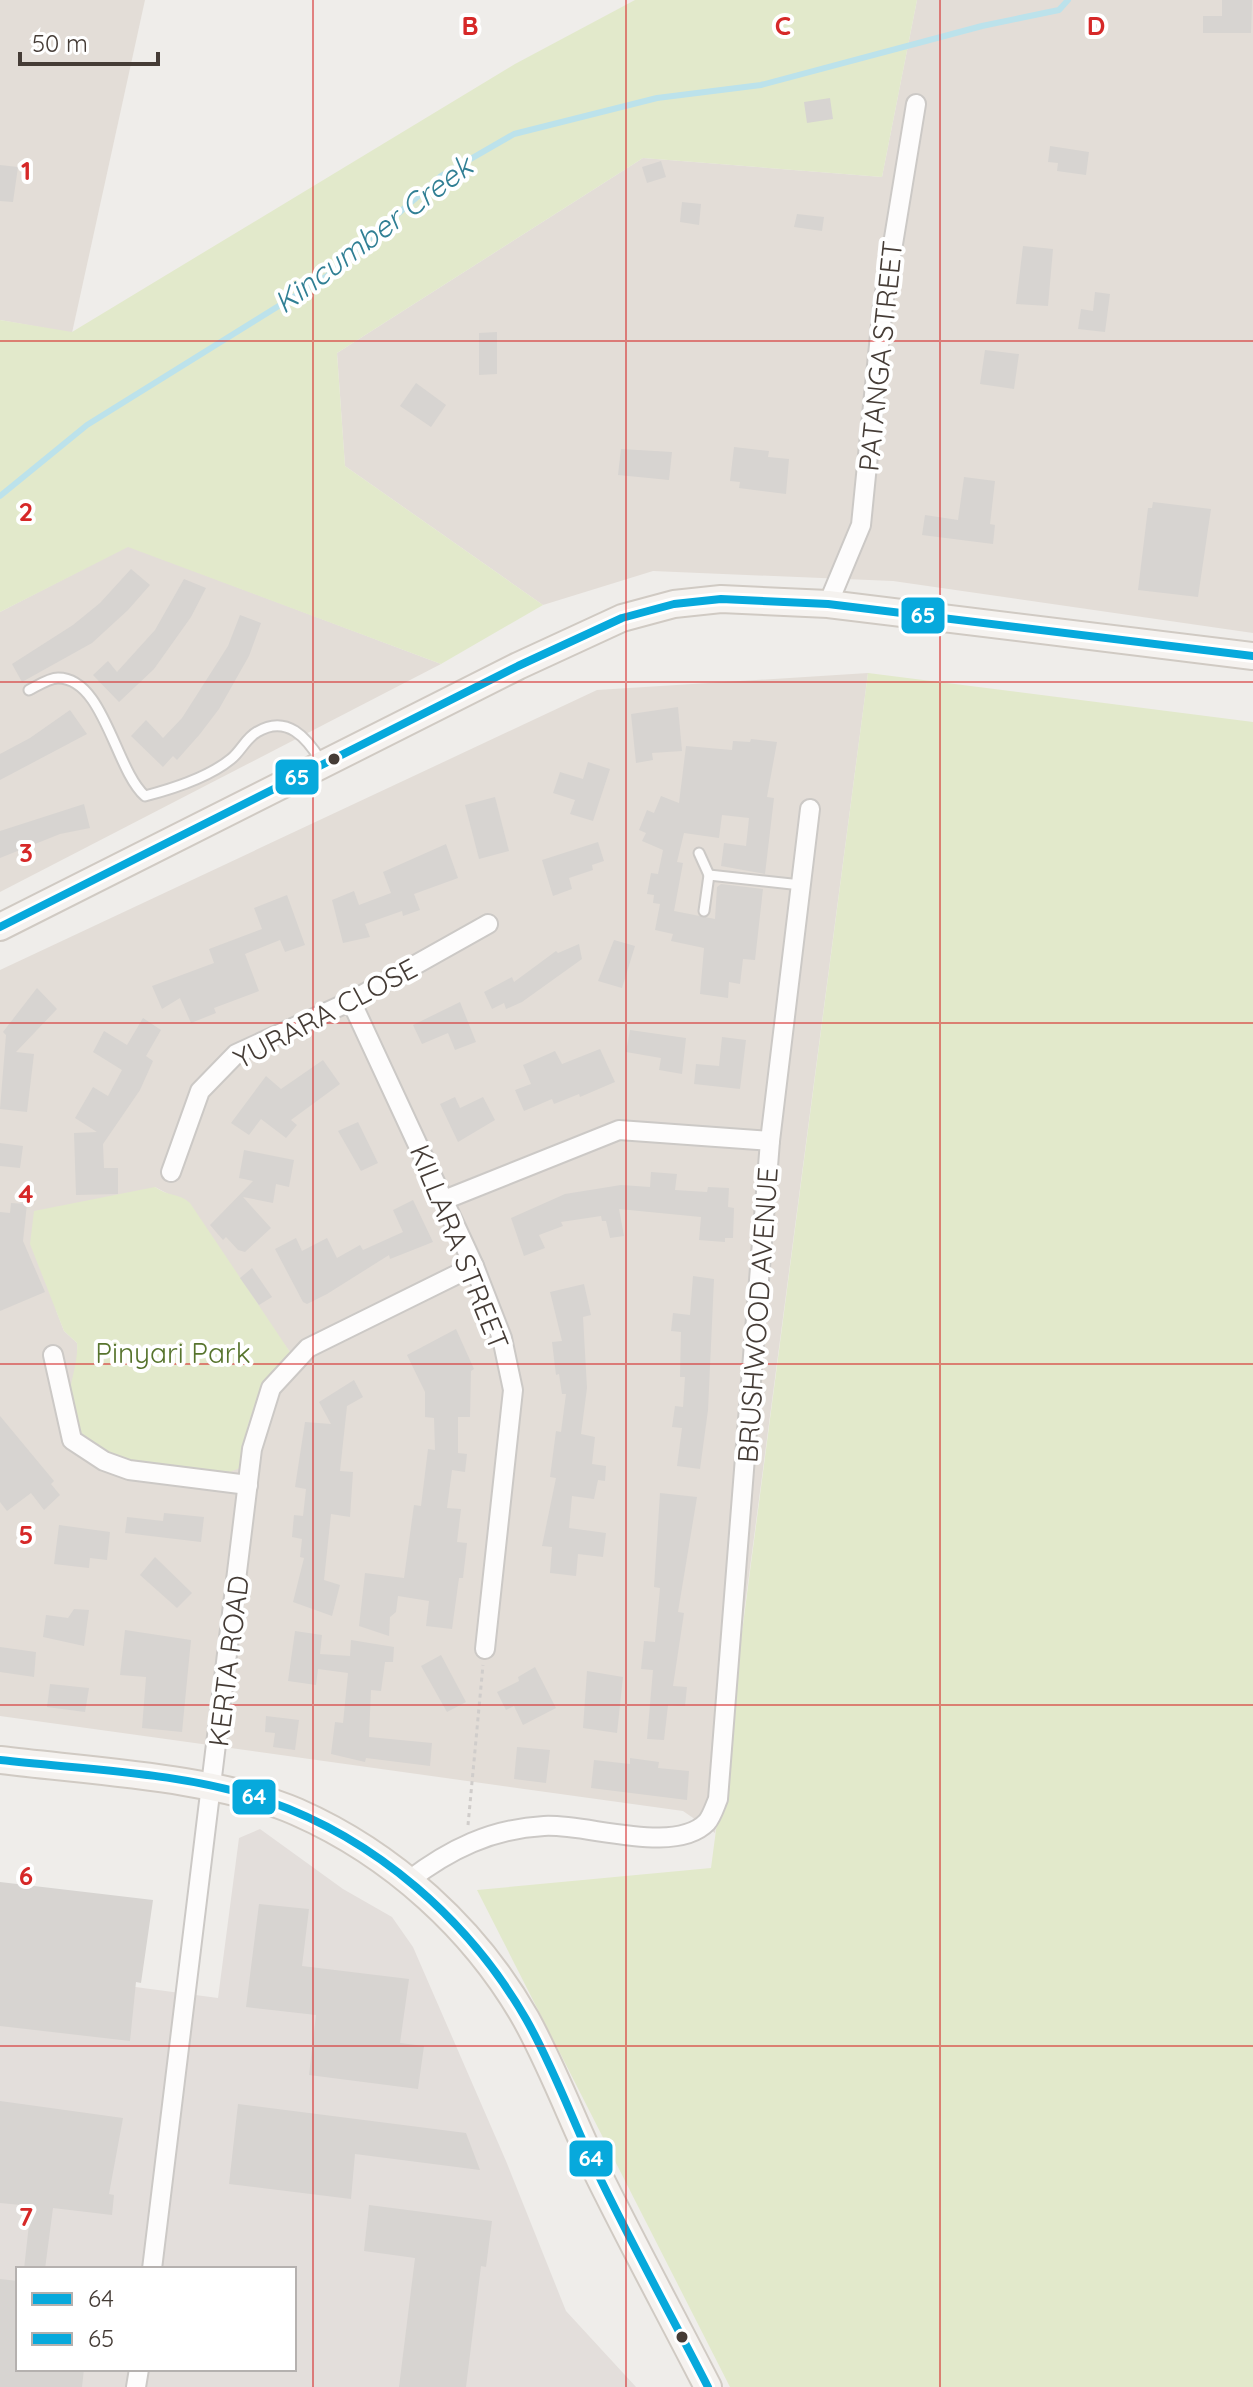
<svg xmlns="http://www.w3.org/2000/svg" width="1253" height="2387" viewBox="0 0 1253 2387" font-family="Quicksand,sans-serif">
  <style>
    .residential { fill: #e3ddd7; fill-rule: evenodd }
    .industrial { fill: #e3dedb; fill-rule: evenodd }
    .green { fill: #e2e9cb }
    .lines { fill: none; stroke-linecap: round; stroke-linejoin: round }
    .stream { stroke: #bce2eb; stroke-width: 6 }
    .building { fill: #d7d4d1 }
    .lane-casing { stroke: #ccc9c6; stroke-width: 13 }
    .street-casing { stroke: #ccc9c6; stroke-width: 22 }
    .secondary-casing { stroke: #d0cac3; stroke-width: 30 }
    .path { stroke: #d0cdcb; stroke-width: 3; stroke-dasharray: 4 4; stroke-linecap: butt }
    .lane { stroke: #fdfcfc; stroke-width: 9 }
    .street { stroke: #fdfcfc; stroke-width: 18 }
    .secondary { stroke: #f5f2ef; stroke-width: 26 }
    .bus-1-casing { stroke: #fff; stroke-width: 14 }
    .bus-2-casing { stroke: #fff; stroke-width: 14 }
    .bus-1 { stroke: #07a9dc; stroke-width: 8 }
    .bus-2 { stroke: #07a9dc; stroke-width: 8 }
    .grid { fill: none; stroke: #d62828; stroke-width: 2; stroke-opacity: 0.55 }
    .bus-dot { fill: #453c36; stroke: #fff; stroke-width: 3 }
    .labels { text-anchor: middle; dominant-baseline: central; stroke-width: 8; stroke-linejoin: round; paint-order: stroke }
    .street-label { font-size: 28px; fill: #453c36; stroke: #fff }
    .park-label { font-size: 28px; fill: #57742d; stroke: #fff }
    .water-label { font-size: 30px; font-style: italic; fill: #307f94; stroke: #fff }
    .grid-label { font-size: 26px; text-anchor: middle; font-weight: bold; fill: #d62828; stroke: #fff; stroke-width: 8; stroke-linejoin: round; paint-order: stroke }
    .line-badge { stroke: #fff; stroke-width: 3 }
    .badge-label { font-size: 22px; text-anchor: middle; font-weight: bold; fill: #fff }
  </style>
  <rect width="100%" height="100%" fill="#efedea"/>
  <g class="residential">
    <path d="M0 0H145L72 333 0 320Z"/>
    <path d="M917 0H1253V633L893 581 653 571 543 605 345 466 337 353 643 158 882 177Z"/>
    <path d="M128 546 441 664 0 892V612Z"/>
    <path d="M868 673 715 1833 683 1811 0 1716V970L597 690ZM155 1187 172 1196 290 1352 260 1390 248 1425 245 1453 71 1389 78 1357 77 1343 64 1331 56 1310Z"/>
  </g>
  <path class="industrial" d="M260 1829 343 1889 392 1917 413 1947 506 2161 566 2311 636 2387H0V1969L218 1998 239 1838ZM18 2269H294V2369H18Z"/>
  <g class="green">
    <path d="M635 0H917L882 177 643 158 337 353 345 466 543 605 441 664 128 547 0 612V320L72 332 515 64Z"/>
    <path d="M868 673 1253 722V2387H730L477 1890 711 1868Z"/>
    <path d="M155 1187C167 1196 179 1193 190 1203L290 1352 260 1390 248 1425 240 1468 230 1472C182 1466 85 1471 71 1411 65 1389 79 1366 77 1343L64 1331 30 1244 34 1211Z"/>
  </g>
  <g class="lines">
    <path class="stream" d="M0 496 87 425 327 276 441 176 514 134 657 98 761 85 982 26 1059 10 1068 0"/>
  </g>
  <g class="building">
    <path d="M1222 0H1252L1251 33H1203V16H1222Z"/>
    <path d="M830 98 833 119 807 123 804 102Z"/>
    <path d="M1050 146 1089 152 1086 175 1057 171 1058 163 1048 162Z"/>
    <path d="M661 161 666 177 647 183 642 167Z"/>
    <path d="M0 165 18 167 13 202 0 201Z"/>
    <path d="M682 202 701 204 699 225 680 222Z"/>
    <path d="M797 214 824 217 822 231 794 227Z"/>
    <path d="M1023 246 1053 249 1048 306 1016 304Z"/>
    <path d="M1095 292 1110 294 1105 332 1078 329 1081 309 1093 311Z"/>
    <path d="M497 332V374L479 375V333Z"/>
    <path d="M985 350 1019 354 1014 389 980 384Z"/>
    <path d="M416 383 446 405 431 427 400 406Z"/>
    <path d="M734 447 769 451 768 457 789 459 786 494 739 488 740 482 730 481Z"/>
    <path d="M621 449 672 452 669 480 618 475Z"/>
    <path d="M964 477 995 481 990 524 995 525 993 544 922 535 925 515 958 520Z"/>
    <path d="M1153 502 1211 509 1198 597 1138 590 1148 508H1152Z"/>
    <path d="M131 569 150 585 128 610 92 643 22 682 12 664 73 625 100 603Z"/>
    <path d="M184 579 206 588 191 617 154 669 119 702 93 675 108 661 117 672 155 630Z"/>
    <path d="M240 615 261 623 249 656 219 709 200 734 177 760 173 756 163 767 131 736 146 720 163 738 182 718 228 646Z"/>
    <path d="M678 707 682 751 652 753 653 760 636 763 631 714Z"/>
    <path d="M70 710 87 734 0 780V754L30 738Z"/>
    <path d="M751 739 777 742 767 797 774 798 765 874 721 866 724 843 746 846 749 818 722 815 719 838 684 833 677 862 683 863 674 911 715 919 717 887 721 884 763 889 755 960 743 959 740 984 729 982 728 998 700 994 704 948 671 941 673 934 655 930 660 904 653 903 654 895 647 894 651 873 658 874 663 850 642 841 646 833 639 830 647 810 654 813 661 796 679 803 686 746 732 750 733 741 750 742Z"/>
    <path d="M588 762 610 769 593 821 570 814 575 800 553 793 560 772 583 779Z"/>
    <path d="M495 797 509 851 479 859 465 805Z"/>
    <path d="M84 804 90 828 60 834 0 858V831Z"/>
    <path d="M598 842 604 861 592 865 593 870 569 878 572 889 553 896 542 860Z"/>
    <path d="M446 844 458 878 414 894 420 910 403 916 402 911 365 924 370 937 343 943 332 900 354 891 359 905 391 893 383 872Z"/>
    <path d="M287 895 305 945 285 952 280 940 245 954 259 991 214 1008 216 1013 191 1023 180 998 162 1009 152 986 214 963 209 949 262 929 254 908Z"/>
    <path d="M614 940 635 946 622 988 598 981Z"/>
    <path d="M579 944 582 959 522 1002 506 1009 504 1003 492 1009 484 992 512 977 514 982 556 951 558 953Z"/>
    <path d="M37 988 57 1009 16 1052 34 1054 27 1112 0 1109 6 1035 3 1032Z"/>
    <path d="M460 1002 476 1042 455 1050 448 1033 422 1044 413 1025Z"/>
    <path d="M143 1018 161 1030 146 1056 153 1061 140 1090 103 1144 104 1168H118V1194L76 1195 74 1133 97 1132 75 1118 93 1087 108 1096 122 1070 93 1052 104 1031 127 1045Z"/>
    <path d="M630 1030 686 1038 682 1074 659 1070 661 1058 626 1052Z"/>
    <path d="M722 1037 746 1040 740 1089 694 1084 696 1064 719 1066Z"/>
    <path d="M600 1049 615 1082 580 1097 579 1094 554 1104 552 1099 524 1111 515 1090 531 1084 523 1065 555 1051 562 1064Z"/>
    <path d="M323 1060 340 1084 291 1120 297 1125 286 1138 261 1119 249 1135 231 1123 266 1076 281 1089Z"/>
    <path d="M455 1097 460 1108 483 1097 495 1120 458 1142 440 1104Z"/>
    <path d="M358 1122 378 1163 361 1171 338 1131Z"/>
    <path d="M0 1143 23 1146 20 1168 0 1166Z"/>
    <path d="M244 1150 294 1160 289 1187 276 1184 273 1203 243 1197 271 1228 245 1252 238 1250 226 1237 223 1240 210 1225 253 1181 239 1178Z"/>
    <path d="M651 1172 677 1174 675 1190 707 1192 708 1187 729 1188 728 1207 734 1208 733 1238H725V1242L699 1240 701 1217 619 1209 624 1236 610 1238 606 1221H602L601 1216 561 1222 563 1226 539 1235 545 1248 524 1256 511 1218 565 1194 621 1185 650 1187Z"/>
    <path d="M413 1200 433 1242 390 1259 389 1255 327 1294 307 1304 303 1302 275 1249 296 1238 302 1251 327 1238 337 1258 360 1245 363 1250 403 1232 393 1210Z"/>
    <path d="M11 1203 27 1204 23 1241 45 1292 0 1311V1212L10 1213Z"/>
    <path d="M252 1268 272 1297 259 1305 240 1278Z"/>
    <path d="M693 1276 714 1279 708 1410 700 1469 677 1466 682 1428 672 1427 675 1406 683 1407 685 1377H680L681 1332 671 1331 673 1313 690 1315Z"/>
    <path d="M584 1284 591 1315 583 1317 587 1388 581 1434 595 1437 592 1464 606 1466 605 1481 598 1480 594 1499 572 1496 569 1528 606 1533 603 1557 578 1554 576 1576 550 1573 552 1547 542 1546 556 1478 550 1477 556 1431 561 1432 566 1394H562L559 1374 556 1375 552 1342 562 1341 550 1292Z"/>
    <path d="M456 1329 474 1369 471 1371 470 1417H458V1453L467 1454 465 1472 452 1470 447 1508 461 1509 457 1542 467 1543 463 1578H459L452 1629 426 1626 429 1601 398 1596 396 1612 390 1617 389 1636 359 1626 365 1573 404 1578 414 1505 421 1506 428 1449 435 1450 434 1418 425 1417V1392L407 1355Z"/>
    <path d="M354 1380 363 1397 347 1406 340 1471 353 1472 350 1517 331 1514 324 1580 340 1585 332 1616 293 1602 304 1558 300 1557 302 1539 292 1537 294 1515 303 1516 306 1489 295 1487 305 1422 331 1424 319 1402Z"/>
    <path d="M0 1416 54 1481 51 1484 60 1495 44 1510 31 1493 7 1511 0 1502Z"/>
    <path d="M660 1493 697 1497 678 1612 684 1613 673 1686 687 1687 685 1706 668 1705 664 1740 647 1739 653 1670 641 1669 644 1641 655 1642 660 1588 654 1587Z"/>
    <path d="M164 1513 204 1517 201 1542 125 1533 127 1517 163 1521Z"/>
    <path d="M59 1525 110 1532 107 1560 90 1558 89 1568 54 1564Z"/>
    <path d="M155 1557 192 1593 177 1608 140 1575Z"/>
    <path d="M74 1609 89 1610 84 1646 43 1637 46 1615 68 1618Z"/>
    <path d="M125 1630 191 1640 182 1732 142 1728 146 1677 120 1675Z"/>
    <path d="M295 1631 322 1635 320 1654 350 1656 351 1640 394 1647 393 1662H385L381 1691 371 1690 369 1737 432 1743 430 1766 366 1758 365 1762 331 1754 335 1722 343 1723 348 1673 318 1669 316 1685 288 1681Z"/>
    <path d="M0 1647 36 1652 34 1677 0 1672Z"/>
    <path d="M441 1655 466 1702 447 1712 421 1666Z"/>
    <path d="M535 1667 556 1708 523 1725 514 1706 506 1710 497 1692 519 1681 518 1677Z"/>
    <path d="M587 1671 623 1677 617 1733 583 1728Z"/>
    <path d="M50 1684 89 1688 85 1712 47 1707Z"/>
    <path d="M266 1716 299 1720 295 1750 273 1747 275 1733 265 1732Z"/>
    <path d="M517 1747 550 1750 546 1783 514 1779Z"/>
    <path d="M630 1758 659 1762 658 1768 689 1771 687 1800 591 1788 594 1760 630 1764Z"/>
    <path d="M0 1882 153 1900 141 1983 136 1982 130 2041 0 2026Z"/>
    <path d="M259 1904 309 1909 302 1966 409 1979 400 2043 424 2046 418 2089 309 2075 316 2015 246 2007Z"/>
    <path d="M0 2101 123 2118 109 2194 114 2195 112 2215 53 2208 45 2269H24L31 2206 0 2203Z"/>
    <path d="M238 2104 466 2133 480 2170 355 2154 351 2199 229 2184Z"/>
    <path d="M369 2205 492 2221 486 2267 481 2266 466 2387H399L415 2258 364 2251Z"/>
    <path d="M0 2279 18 2281V2369H84L82 2387H0Z"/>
  </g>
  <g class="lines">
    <defs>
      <g id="lane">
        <path d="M29 690C37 686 49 678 58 678 104 678 115 769 145 796 172 789 209 777 231 759 241 751 246 738 257 732 287 714 307 738 321 761"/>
        <path d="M699 853 709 875"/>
        <path d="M704 911 709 875 801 885"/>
      </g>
      <g id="street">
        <path d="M828 604 861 525 883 305 916 104"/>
        <path d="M351 1001 474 1266 502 1338 513 1390 485 1649"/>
        <path d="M171 1172 200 1091 236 1054 351 1001 488 924"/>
        <path d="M444 1200 619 1130 770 1141"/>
        <path d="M53 1355 72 1440 104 1461 129 1470 248 1485"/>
        <path d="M408 1881C450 1849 491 1829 544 1826 585 1823 675 1856 707 1822 712 1816 715 1806 718 1799L770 1141 810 809"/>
        <path d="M152 2269 252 1449 271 1388 308 1348 474 1266"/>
        <path d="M136 2387 139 2369"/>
      </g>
      <g id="secondary">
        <path d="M0 927 518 666 622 618 674 604 721 599 828 604 1253 656"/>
        <path d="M0 1760C88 1771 217 1777 297 1812 392 1854 475 1929 526 2019 553 2068 573 2122 597 2172 633 2245 671 2315 708 2387"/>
      </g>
    </defs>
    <use href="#lane" class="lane-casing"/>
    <use href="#street" class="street-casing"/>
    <use href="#secondary" class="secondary-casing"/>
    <path class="path" d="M468 1825 483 1665"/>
    <use href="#lane" class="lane"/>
    <use href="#street" class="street"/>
    <use href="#secondary" class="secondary"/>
    <defs>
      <path id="bus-1" d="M0 1760C88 1770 183 1772 268 1801 376 1839 469 1920 526 2019 554 2068 573 2122 597 2172 632 2245 671 2315 708 2387"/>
      <path id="bus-2" d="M0 927 518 666 622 618 674 604 721 599 828 604 1253 656"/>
    </defs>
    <use href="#bus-1" class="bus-1-casing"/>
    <use href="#bus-2" class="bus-2-casing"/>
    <use href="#bus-1" class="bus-1"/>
    <use href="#bus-2" class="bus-2"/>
  </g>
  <path class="grid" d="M313 0V2387M626 0V2387M940 0V2387M0 341H1253M0 682H1253M0 1023H1253M0 1364H1253M0 1705H1253M0 2046H1253"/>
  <g class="bus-dot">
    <circle cx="334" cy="759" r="7"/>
    <circle cx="682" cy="2337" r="7"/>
  </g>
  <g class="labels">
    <g class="street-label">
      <text transform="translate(880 356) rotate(-84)">PATANGA STREET</text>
      <text transform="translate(325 1013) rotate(-28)">YURARA CLOSE</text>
      <text transform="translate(460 1247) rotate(68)">KILLARA STREET</text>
      <text transform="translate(757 1315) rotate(-86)">BRUSHWOOD AVENUE</text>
      <text transform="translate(228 1661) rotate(-83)">KERTA ROAD</text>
    </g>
    <g class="park-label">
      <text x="173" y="1352">Pinyari Park</text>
    </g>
    <g class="water-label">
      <text transform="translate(373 234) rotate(-37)">Kincumber Creek</text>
    </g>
  </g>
  <g class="grid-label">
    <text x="470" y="35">B</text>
    <text x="783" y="35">C</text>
    <text x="1096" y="35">D</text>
    <text x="26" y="180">1</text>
    <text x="26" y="521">2</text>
    <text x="26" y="862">3</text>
    <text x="26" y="1203">4</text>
    <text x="26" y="1544">5</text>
    <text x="26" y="1885">6</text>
    <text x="26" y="2226">7</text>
  </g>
  <g class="line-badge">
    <rect x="900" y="596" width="46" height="39" rx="8" fill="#07a9dc"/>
    <rect x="274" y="758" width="46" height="38" rx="8" fill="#07a9dc"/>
    <rect x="231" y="1778" width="46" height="38" rx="8" fill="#07a9dc"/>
    <rect x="568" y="2139" width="46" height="39" rx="8" fill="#07a9dc"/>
  </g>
  <g class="badge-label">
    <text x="923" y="623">65</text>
    <text x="297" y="785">65</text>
    <text x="254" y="1804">64</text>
    <text x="591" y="2166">64</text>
  </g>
  <rect x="16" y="2267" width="280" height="104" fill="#ffffff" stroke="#b5b1af" stroke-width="2"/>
  <rect x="32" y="2293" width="40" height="12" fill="#07a9dc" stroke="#b5b1af" stroke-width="2"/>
  <text x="88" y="2307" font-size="24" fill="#453c36">64</text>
  <rect x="32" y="2333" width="40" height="12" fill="#07a9dc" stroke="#b5b1af" stroke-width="2"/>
  <text x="88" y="2347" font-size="24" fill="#453c36">65</text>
  <path d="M20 52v12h138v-12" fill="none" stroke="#453c36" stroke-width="4"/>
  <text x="32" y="52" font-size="24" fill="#453c36" stroke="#ffffff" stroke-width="6" paint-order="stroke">50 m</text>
</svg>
